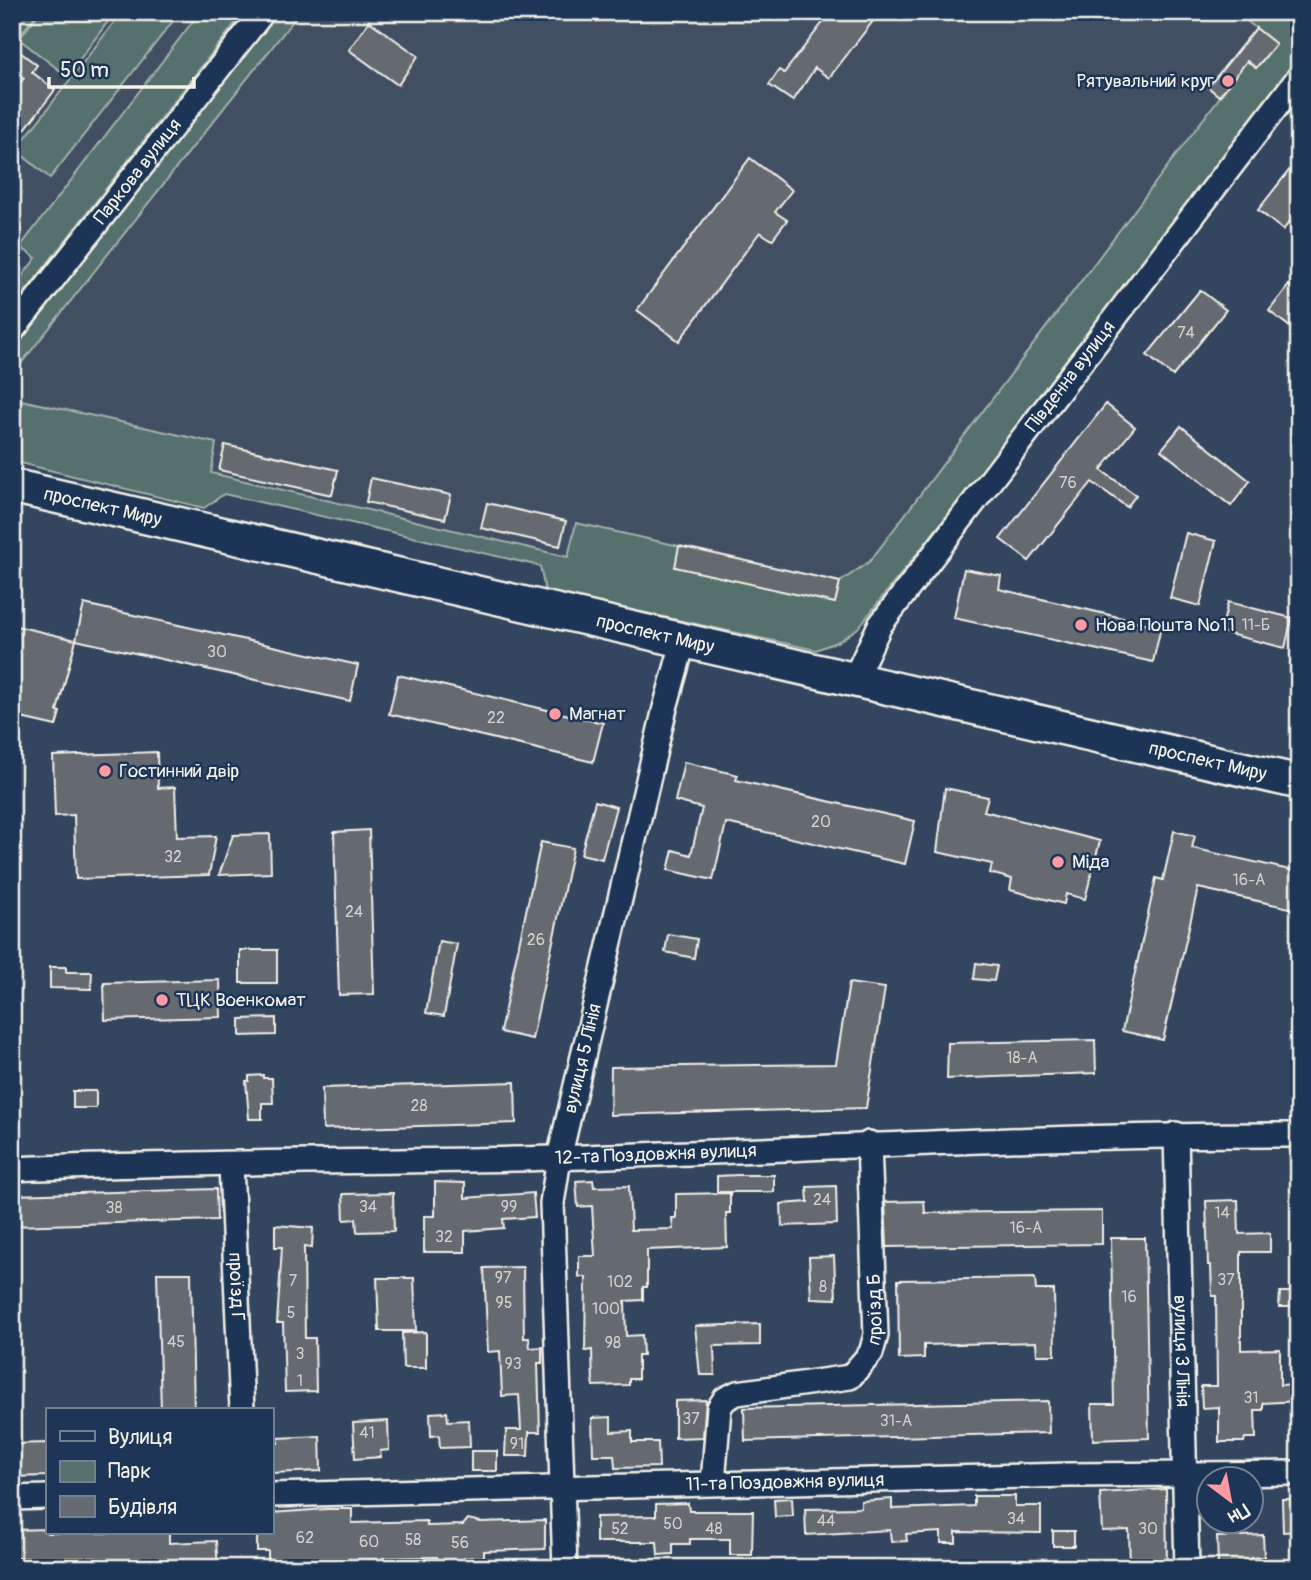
<svg xmlns="http://www.w3.org/2000/svg" width="1311" height="1580" viewBox="0 0 1311 1580" font-family="Pangolin,sans-serif">
  <style>
    .built { fill: #425064 }
    .green { fill: #56706d; stroke: #a5b0aa; stroke-width: 2 }
    .building { fill: #656b71; stroke: #f4f1e8; stroke-width: 2 }
    .lines { fill: none; stroke-linecap: round; stroke-linejoin: round }
    .minor-casing { stroke: #f4f1e8; stroke-width: 28 }
    .secondary-casing { stroke: #f4f1e8; stroke-width: 38 }
    .minor { stroke: #1d3557; stroke-width: 23 }
    .secondary { stroke: #1d3557; stroke-width: 33 }
    .poi-dot { fill: #ff9aa2; stroke: #1d3557; stroke-width: 2.5 }
    .labels { text-anchor: middle; dominant-baseline: central; stroke-width: 5; stroke-linejoin: round; paint-order: stroke }
    .number-label { font-size: 16px; fill: #d0d0ca }
    .poi-label { font-size: 19px; fill: #f4f1e8; stroke: #1d3557; text-anchor: start }
    .street-label { font-size: 19px; fill: #f4f1e8; stroke: #1d3557 }
  </style>
  <rect width="100%" height="100%" fill="#33455f"/>
  <filter id="ink" filterUnits="userSpaceOnUse"><feTurbulence type="fractalNoise" baseFrequency=".0143" numOctaves="2"/><feDisplacementMap in="SourceGraphic" scale="14" xChannelSelector="R" yChannelSelector="G"/><feConvolveMatrix kernelMatrix="1 2 1 2 8 2 1 2 1" color-interpolation-filters="sRGB"/></filter>
  <g filter="url(#ink)">
    <g class="built">
      <path d="M12 12H215L12 265Z"/>
      <path d="M300 12H1236L1256 28 1209 86 1219 96 870 562 840 582 577 523 568 557 210 473 215 443 12 398V375Z"/>
    </g>
    <g class="green">
      <path d="M12 12H38L14 43 12 42Z"/>
      <path d="M40 12H115L67 76 19 39Z"/>
      <path d="M122 12H180L50 178 16 150Z"/>
      <path d="M200 12H244L12 309V289L36 258 20 247Z"/>
      <path d="M274 12H300L12 375V348Z"/>
      <path d="M1236 12H1293L1299 17V71L858 628 839 641 816 650 545 591 540 566 224 494 204 508 12 461V398L216 443 211 473 568 557 576 523 840 582 870 561 1247 61 1256 68 1275 44Z"/>
    </g>
    <g class="building">
      <path d="M831 12H880L829 78 815 68 793 101 769 85 779 70 784 73Z"/>
      <path d="M369 21 418 56 398 85 349 50Z"/>
      <path d="M1256 28 1276 44 1256 68 1247 61 1219 96 1208 87Z"/>
      <path d="M12 46 37 65 32 72 55 90 12 146V93L24 78 12 69Z"/>
      <path d="M750 158 792 190 775 212 787 220 772 240 760 232 679 341 637 310Z"/>
      <path d="M1299 158V210L1283 230 1258 210Z"/>
      <path d="M1289 285 1299 293V334L1269 311Z"/>
      <path d="M1200 290 1226 310 1173 376 1147 355Z"/>
      <path d="M1106 404 1135 427 1101 470 1136 495 1127 507 1092 482 1029 561 1000 539Z"/>
      <path d="M1181 426 1250 481 1231 506 1161 450Z"/>
      <path d="M225 445 338 470 332 495 219 470Z"/>
      <path d="M371 478 451 495 445 519 366 502Z"/>
      <path d="M487 503 566 521 560 546 481 528Z"/>
      <path d="M1186 533 1216 541 1200 606 1170 598Z"/>
      <path d="M679 546 840 582 835 603 675 567Z"/>
      <path d="M964 569 1001 576 999 589 1161 627 1153 662 954 618Z"/>
      <path d="M1228 602 1292 618 1285 648 1221 632Z"/>
      <path d="M84 604 358 665 350 701 76 640Z"/>
      <path d="M12 625 76 640 57 711 60 712 56 726 12 716Z"/>
      <path d="M398 675 603 723 593 762 389 714Z"/>
      <path d="M157 752 158 788 175 787 177 837 216 836 209 875 76 879 74 815 55 816 53 756Z"/>
      <path d="M684 762 738 775 736 780 915 821 905 864 726 823 713 880 668 870 673 850 691 855 702 808 675 801Z"/>
      <path d="M945 788 988 797 984 811 1100 841 1085 899 1066 894 1064 904 1010 890 1012 879 990 873 992 864 937 852Z"/>
      <path d="M595 801 616 807 602 859 581 854Z"/>
      <path d="M369 830 374 994 339 995 334 832Z"/>
      <path d="M1174 831 1195 836 1192 848 1299 872V910L1198 888 1163 1040 1122 1031 1156 878 1163 880Z"/>
      <path d="M270 834 271 873 219 875 233 835Z"/>
      <path d="M541 842 573 848 532 1039 500 1032Z"/>
      <path d="M668 934 697 939 694 958 665 952Z"/>
      <path d="M439 941 457 944 444 1016 426 1013Z"/>
      <rect x="240" y="950" width="37" height="33"/>
      <path d="M976 963 997 966 994 981 974 979Z"/>
      <path d="M50 967H66V972H92L91 989 50 988Z"/>
      <path d="M220 980 221 1017 105 1020 104 983Z"/>
      <path d="M849 983 885 988 866 1108 610 1115 611 1067 836 1064Z"/>
      <path d="M276 1018V1035L240 1036V1019Z"/>
      <path d="M1095 1040 1096 1073 947 1079 948 1043Z"/>
      <path d="M263 1075V1078H272L273 1103H262V1119H249L246 1081H249V1076Z"/>
      <path d="M515 1082 516 1123 323 1129 322 1088Z"/>
      <rect x="73" y="1091" width="23" height="17"/>
      <path d="M737 1175H774V1192H717V1176Z"/>
      <path d="M593 1180 594 1187 629 1186 631 1230 673 1229 672 1218H676V1194L730 1193V1213H726L727 1247 647 1250V1287H643V1300L625 1301 626 1336 642 1335 643 1355H638V1379H629V1385L593 1386 592 1350 585 1351 586 1277H579V1256H595L592 1206 578 1207 576 1181Z"/>
      <path d="M435 1182 465 1183V1198L533 1193 535 1217 503 1219 504 1228 465 1231V1252H424V1216H435Z"/>
      <path d="M836 1186 837 1224 782 1226 781 1204 808 1202 807 1187Z"/>
      <path d="M216 1189 217 1220 12 1226V1195Z"/>
      <path d="M393 1193 394 1231 357 1232 356 1219 344 1220 343 1194Z"/>
      <path d="M1238 1200 1239 1234 1270 1233V1252H1241V1350L1280 1349V1385L1299 1384V1401L1263 1403V1410H1255L1256 1438H1245L1244 1442H1219V1407L1202 1408 1201 1386H1217L1216 1296H1212L1211 1265H1208L1206 1201Z"/>
      <path d="M924 1201 925 1213 1102 1211V1244L887 1247 885 1202Z"/>
      <path d="M275 1225 313 1228 312 1248 304 1247 305 1338H315L316 1391 285 1392 283 1323H277L282 1247H275Z"/>
      <path d="M1111 1238H1145L1149 1438 1093 1440 1092 1404H1114Z"/>
      <path d="M834 1256 836 1299 811 1298 809 1257Z"/>
      <path d="M523 1267 524 1338H529L530 1348 542 1347V1363H538L540 1432H529L528 1456H505L506 1430H521L519 1395 502 1396 500 1351 488 1352 484 1268Z"/>
      <path d="M157 1273H191L194 1410H161Z"/>
      <path d="M377 1278H414L416 1331H379Z"/>
      <path d="M1035 1278 1036 1290H1054L1055 1355H1037L1036 1342 924 1345V1358L899 1359 898 1280Z"/>
      <path d="M1280 1292H1299V1307H1279Z"/>
      <path d="M760 1324V1345L714 1346 715 1375H700L695 1326Z"/>
      <path d="M426 1332V1368H403L402 1333Z"/>
      <path d="M706 1400 703 1437 675 1438V1401Z"/>
      <path d="M1048 1401 1049 1433 745 1441 744 1408Z"/>
      <path d="M447 1412 448 1421 469 1420 470 1447 440 1448 439 1435 431 1436 430 1413Z"/>
      <path d="M611 1417V1432L632 1431V1442H658L659 1467 615 1468 614 1455H593L592 1418Z"/>
      <path d="M388 1421 389 1450 380 1451 381 1457 355 1459 353 1423Z"/>
      <path d="M320 1436 321 1471 271 1473V1443H278L277 1438Z"/>
      <path d="M47 1443V1476L12 1477V1444Z"/>
      <rect x="471" y="1451" width="26" height="20"/>
      <path d="M1166 1489 1167 1568H1130L1129 1530 1102 1531 1100 1493Z"/>
      <path d="M974 1496H1015V1506H1041V1533L956 1532V1543H941V1532L906 1534 907 1541 891 1542 890 1530 806 1535 805 1509 861 1508V1501L892 1499V1509L974 1506Z"/>
      <path d="M792 1498 793 1516 775 1517 774 1499Z"/>
      <path d="M1282 1499H1299V1531L1283 1532Z"/>
      <path d="M688 1503 689 1511H753L752 1555H730V1539H690V1544H673V1554L658 1555 657 1542H596V1517L656 1516V1504Z"/>
      <path d="M327 1509H352V1523L427 1521V1526L463 1525 468 1519 481 1522 545 1520V1549L484 1551V1557L465 1558V1562L438 1563 437 1557 383 1558V1561H333V1568H268V1551H257V1533H271V1513Z"/>
      <path d="M47 1529V1533H169V1543L216 1541 218 1568H185V1560L135 1563V1568H95V1558H12V1530Z"/>
      <rect x="1053" y="1531" width="21" height="15"/>
      <path d="M1263 1535 1264 1557 1251 1558V1563L1218 1565 1217 1537Z"/>
    </g>
    <g class="lines">
      <defs>
        <g id="minor">
          <path id="s1" d="M12 331 263 12"/>
          <path id="s2" d="M854 680 880 625 1299 77"/>
          <path id="s3" d="M1176 1134 1187 1568"/>
          <path id="s4" d="M231 1165 242 1410"/>
          <path id="s5" d="M12 1169C193 1161 374 1163 555 1158 803 1150 1051 1134 1299 1135"/>
          <path id="s6" d="M713 1483 719 1408 725 1399 737 1393 850 1377 871 1353 876 1335 869 1143"/>
          <path id="s7" d="M271 1495 1070 1475 1299 1473"/>
          <path d="M12 1498 47 1497"/>
          <path id="s8" d="M565 1568 552 1203 559 1158 665 708 683 643"/>
        </g>
        <g id="secondary">
          <path id="s9" d="M12 486 1299 782"/>
        </g>
      </defs>
      <use href="#minor" class="minor-casing"/>
      <use href="#secondary" class="secondary-casing"/>
      <use href="#minor" class="minor"/>
      <use href="#secondary" class="secondary"/>
    </g>
  </g>
  <g class="poi-dot">
    <circle cx="1228" cy="81" r="7"/>
    <circle cx="1081" cy="625" r="7"/>
    <circle cx="555" cy="714" r="7"/>
    <circle cx="105" cy="771" r="7"/>
    <circle cx="1058" cy="862" r="7"/>
    <circle cx="162" cy="1000" r="7"/>
  </g>
  <g class="labels">
    <g class="number-label">
      <text x="1186" y="333">74</text>
      <text x="1068" y="483">76</text>
      <text x="1256" y="625">11-Б</text>
      <text x="217" y="652">30</text>
      <text x="496" y="718">22</text>
      <text x="821" y="822">20</text>
      <text x="173" y="857">32</text>
      <text x="1249" y="880">16-А</text>
      <text x="354" y="912">24</text>
      <text x="536" y="940">26</text>
      <text x="1022" y="1058">18-А</text>
      <text x="419" y="1106">28</text>
      <text x="822" y="1200">24</text>
      <text x="368" y="1207">34</text>
      <text x="509" y="1207">99</text>
      <text x="114" y="1208">38</text>
      <text x="1222" y="1213">14</text>
      <text x="1026" y="1228">16-А</text>
      <text x="444" y="1237">32</text>
      <text x="503" y="1278">97</text>
      <text x="1226" y="1280">37</text>
      <text x="293" y="1281">7</text>
      <text x="620" y="1282">102</text>
      <text x="823" y="1287">8</text>
      <text x="1129" y="1297">16</text>
      <text x="504" y="1303">95</text>
      <text x="606" y="1309">100</text>
      <text x="291" y="1313">5</text>
      <text x="176" y="1342">45</text>
      <text x="613" y="1343">98</text>
      <text x="300" y="1354">3</text>
      <text x="513" y="1364">93</text>
      <text x="300" y="1381">1</text>
      <text x="1251" y="1398">31</text>
      <text x="691" y="1419">37</text>
      <text x="896" y="1421">31-А</text>
      <text x="367" y="1433">41</text>
      <text x="517" y="1444">91</text>
      <text x="1016" y="1519">34</text>
      <text x="826" y="1521">44</text>
      <text x="673" y="1524">50</text>
      <text x="620" y="1529">52</text>
      <text x="714" y="1529">48</text>
      <text x="1148" y="1529">30</text>
      <text x="305" y="1538">62</text>
      <text x="413" y="1540">58</text>
      <text x="369" y="1542">60</text>
      <text x="460" y="1543">56</text>
    </g>
    <g class="poi-label">
      <text x="1214" y="81" text-anchor="end">Рятувальний круг</text>
      <text x="1095" y="625">Нова Пошта №11</text>
      <text x="569" y="714">Магнат</text>
      <text x="119" y="771">Гостинний двір</text>
      <text x="1072" y="862">Міда</text>
      <text x="176" y="1000">ТЦК Военкомат</text>
    </g>
    <g class="street-label">
      <text stroke="none"><textPath href="#s1" startOffset="203">Паркова вулиця</textPath></text>
      <text stroke="none"><textPath href="#s2" startOffset="374">Південна вулиця</textPath></text>
      <text stroke="none"><textPath href="#s9" startOffset="93">проспект Миру</textPath></text>
      <text stroke="none"><textPath href="#s9" startOffset="660">проспект Миру</textPath></text>
      <text stroke="none"><textPath href="#s9" startOffset="1227">проспект Миру</textPath></text>
      <text stroke="none"><textPath href="#s8" startOffset="513">вулиця 5 Лінія</textPath></text>
      <text stroke="none"><textPath href="#s5" startOffset="644">12-та Поздовжня вулиця</textPath></text>
      <text stroke="none"><textPath href="#s4" startOffset="122">проїзд Г</textPath></text>
      <text stroke="none"><textPath href="#s6" startOffset="290">проїзд Б</textPath></text>
      <text stroke="none"><textPath href="#s3" startOffset="217">вулиця 3 Лінія</textPath></text>
      <text stroke="none"><textPath href="#s7" startOffset="514">11-та Поздовжня вулиця</textPath></text>
    </g>
  </g>
  <rect width="1311" height="1580" fill="none" stroke="#1d3557" stroke-width="42"/>
  <rect x="21" y="21" width="1269" height="1538" fill="none" stroke="#f4f1e8" stroke-width="2.5" filter="url(#ink)"/>
  <rect x="46" y="1408" width="228" height="126" fill="#1d3557" stroke="#738091" stroke-width="2"/>
  <rect x="60" y="1431" width="35" height="10" fill="#1d3557" stroke="#738091" stroke-width="2"/>
  <text x="108" y="1444" font-size="21" fill="#f4f1e8">Вулиця</text>
  <rect x="60" y="1461" width="35" height="21" fill="#56706d" stroke="#738091" stroke-width="2"/>
  <text x="108" y="1478" font-size="21" fill="#f4f1e8">Парк</text>
  <rect x="60" y="1496" width="35" height="21" fill="#656b71" stroke="#738091" stroke-width="2"/>
  <text x="108" y="1514" font-size="21" fill="#f4f1e8">Будівля</text>
  <g transform="translate(1230 1500) rotate(148)"><circle r="33" fill="#1d3557" stroke="#738091" stroke-width="2"/>
  <path d="M0-5L12 26L0 18L-12 26Z" fill="#ff9aa2"/>
  <text y="-10" font-size="19" font-weight="bold" text-anchor="middle" fill="#f4f1e8">Пн</text>
  </g>
  <path d="M49 77v10h145v-10" fill="none" stroke="#f4f1e8" stroke-width="3.5"/>
  <text x="60" y="77" font-size="21" fill="#f4f1e8" stroke="#1d3557" stroke-width="5" paint-order="stroke">50 m</text>
</svg>
